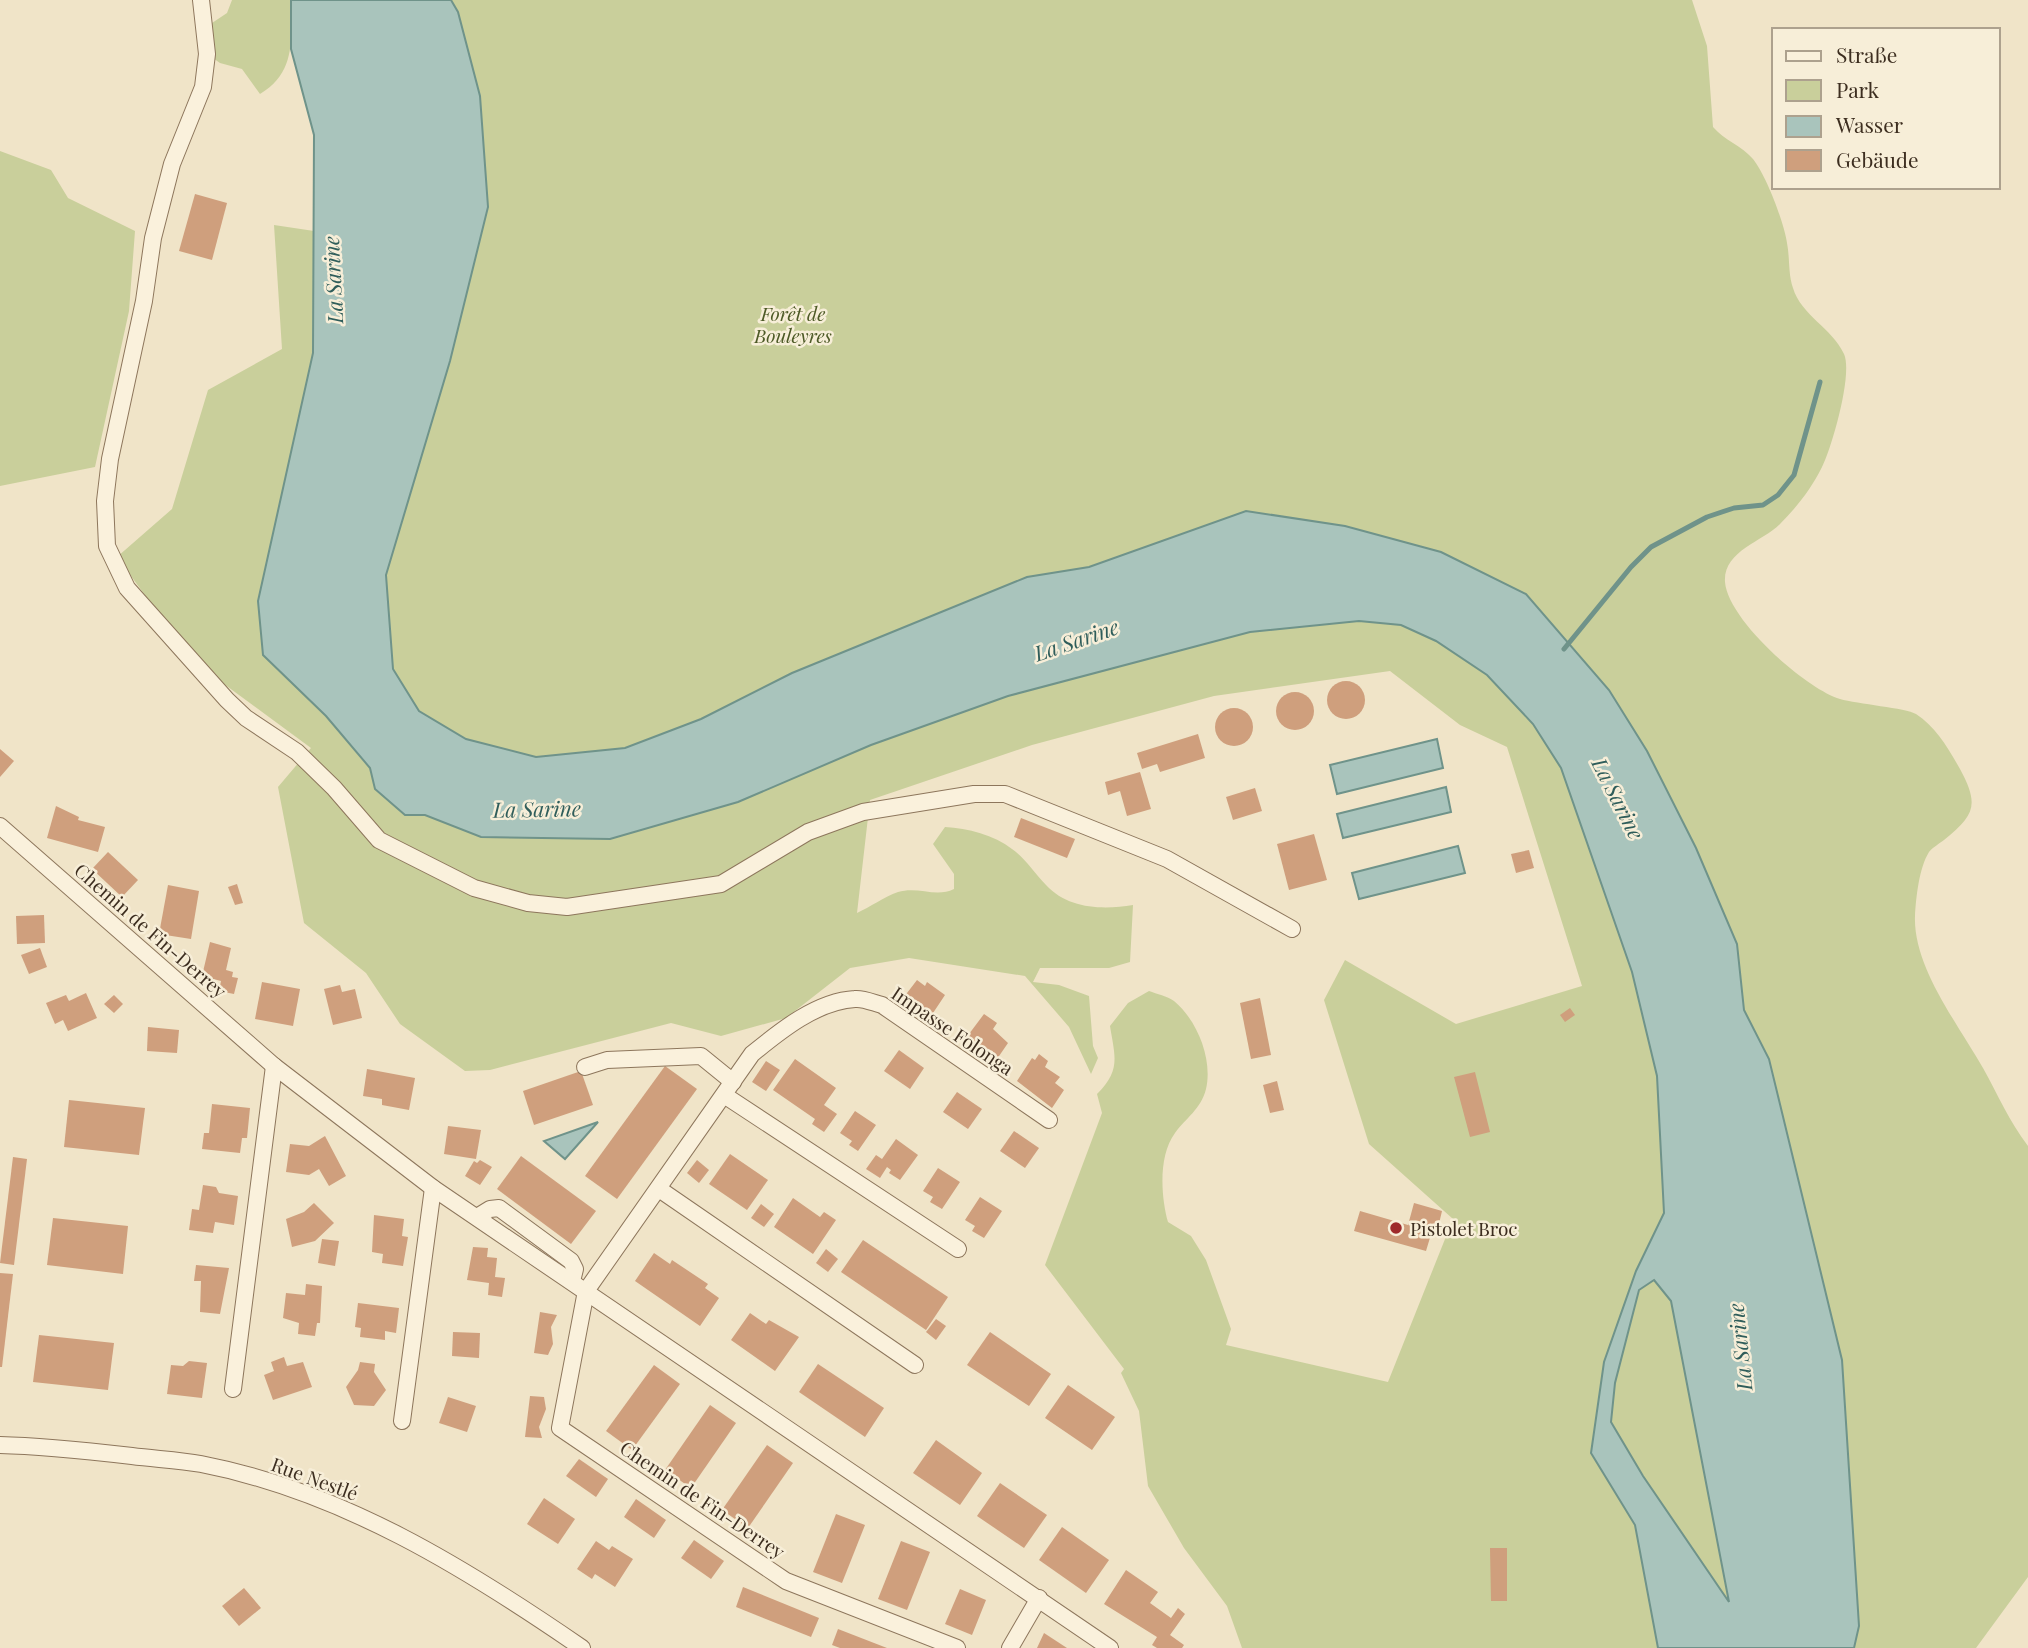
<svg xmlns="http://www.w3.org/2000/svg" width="2028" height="1648" viewBox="0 0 2028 1648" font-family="'Playfair Display',serif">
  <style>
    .green { fill: #c9cf9b }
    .water { fill: #a9c4bc; stroke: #6f938a; stroke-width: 2; fill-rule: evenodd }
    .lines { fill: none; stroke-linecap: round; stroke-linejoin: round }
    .stream { stroke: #6f938a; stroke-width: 5 }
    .building { fill: #cf9f7d }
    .minor-casing { stroke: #8d765c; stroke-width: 18 }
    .minor { stroke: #faf1dc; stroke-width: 16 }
    .poi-dot { fill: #9e2a2b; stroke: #f7eed8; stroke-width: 2.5 }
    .labels { text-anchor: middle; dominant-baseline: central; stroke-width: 5; stroke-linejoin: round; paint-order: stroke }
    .park-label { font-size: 19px; font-style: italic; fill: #4d5a26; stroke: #f7eed8 }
    .street-label { font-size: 19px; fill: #3d2e20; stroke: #f7eed8 }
    .poi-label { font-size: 19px; fill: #3d2e20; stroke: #f7eed8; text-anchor: start }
    .water-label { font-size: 21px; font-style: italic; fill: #2f5d5a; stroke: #f7eed8 }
  </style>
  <rect width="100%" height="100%" fill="#f0e4c8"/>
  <g class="green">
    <path d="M232 0H291C291 38 297 72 260 94L242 69 220 63 207 54 206 27 227 13Z"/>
    <path d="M451 0H1692L1707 46 1713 127C1724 140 1742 146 1753 159 1766 175 1784 222 1787 243 1790 258 1788 274 1793 288 1801 315 1832 328 1844 354 1853 374 1832 447 1822 467 1811 489 1797 507 1780 524 1762 542 1723 551 1725 582 1728 620 1805 688 1840 699 1857 704 1906 708 1916 714 1936 727 1948 748 1960 769 1980 806 1974 815 1944 840 1940 843 1932 848 1929 852 1919 868 1916 898 1915 916 1913 967 1958 1024 1983 1068 1998 1095 2009 1121 2028 1146V1577L1976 1648H1854L1859 1626 1842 1360 1769 1059 1744 1010 1737 944 1696 848 1647 751 1609 690 1526 594 1441 552 1345 526 1246 511 1089 567 1027 577 792 673 701 719 625 748 536 757 466 739 419 711 393 669 386 575 450 361 459 12Z"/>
    <path d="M0 151 51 170 68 198 135 231 129 311 95 467 0 486Z"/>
    <path d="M274 225 314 231 313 354 258 601 263 654 326 716 370 769 375 789 405 815H425L481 837 610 839 738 802 871 745 1008 696 1250 632 1359 621 1401 625 1436 641 1487 675 1533 724 1561 768 1632 972 1657 1076 1664 1213 1636 1271 1604 1362 1591 1452 1635 1525 1658 1648H1242L1227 1606 1184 1548 1148 1486 1139 1411 1121 1373 1124 1369 1045 1265 1102 1113 1097 1094C1121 1070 1115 1057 1110 1026L1128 1003 1149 991C1157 994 1167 996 1174 1001 1197 1020 1213 1059 1206 1089 1201 1109 1186 1118 1175 1133 1158 1156 1161 1197 1168 1222L1191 1236 1206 1260 1231 1329 1226 1345 1388 1382 1453 1219 1369 1144 1324 1000 1345 960 1456 1024 1582 986 1507 747 1460 725 1390 671 1214 696 1032 745 870 800 857 913C870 907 884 897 898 892 918 886 936 898 954 889V874L933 844 945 827C968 828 994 835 1012 849 1026 859 1034 873 1046 885 1068 909 1103 910 1133 905L1130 962 1109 968H1040L1033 982 1059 985 1089 996 1093 1046 1098 1058 1091 1074 1069 1027 1025 976 909 958 850 968 786 1018 721 1036 671 1023 490 1070 465 1071 400 1024 366 973 304 923 278 787 311 748 194 662 117 557 172 509 208 390 282 349Z"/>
    <path d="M1654 1279 1671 1301 1729 1604 1643 1476 1611 1422 1615 1383 1639 1290Z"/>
  </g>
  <g class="water">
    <path d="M291 0H451L458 12 480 96 488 207 450 361 386 575 393 669 419 711 466 739 536 757 625 748 701 719 792 673 1027 577 1089 567 1246 511 1345 526 1441 552 1526 594 1609 690 1647 751 1696 848 1737 944 1744 1010 1769 1059 1842 1360 1859 1626 1854 1648H1658L1635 1525 1591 1453 1604 1362 1636 1271 1664 1213 1657 1076 1632 972 1561 768 1533 724 1487 675 1436 641 1401 625 1359 621 1250 632 1008 696 871 745 738 802 610 839 481 837 425 815H405L375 789 370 768 326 716 263 655 258 601 313 353 314 135 291 49ZM1654 1280 1671 1301 1729 1602 1643 1476 1611 1422 1615 1383 1639 1290Z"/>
    <path d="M1437 739 1443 768 1337 794 1330 765Z"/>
    <path d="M1446 787 1451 812 1343 838 1337 814Z"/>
    <path d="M1458 846 1465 873 1359 899 1352 873Z"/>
    <path d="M598 1122 565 1159 544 1141Z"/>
  </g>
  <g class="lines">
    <path class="stream" d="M1564 649 1631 567 1651 547 1707 517 1734 508 1763 505 1778 495 1794 475 1820 382"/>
  </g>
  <g class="building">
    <path d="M195 194 227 203 212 260 179 251Z"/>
    <circle cx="1346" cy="700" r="19"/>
    <circle cx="1295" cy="711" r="19"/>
    <circle cx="1234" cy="727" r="19"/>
    <path d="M1198 734 1205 758 1160 772 1157 764 1142 769 1137 753Z"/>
    <path d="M0 749 14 761 0 777Z"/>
    <path d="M1140 772 1151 809 1127 816 1120 791 1108 795 1105 782Z"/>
    <path d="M1255 788 1262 811 1233 820 1226 797Z"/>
    <path d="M56 806 79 817 78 820 105 827 98 852 47 838Z"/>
    <path d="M1021 818 1075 839 1067 858 1014 837Z"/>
    <path d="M1314 834 1327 880 1289 890 1277 844Z"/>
    <path d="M1529 850 1534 868 1516 873 1511 854Z"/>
    <path d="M108 852 138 880 122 897 92 869Z"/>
    <path d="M237 884 243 903 235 905 228 887Z"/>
    <path d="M168 885 199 891 191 939 159 934Z"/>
    <path d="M44 915 45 943 17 944 16 916Z"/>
    <path d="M210 942 231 948 226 970 233 972 232 977 238 978 234 994 219 991 221 981 202 976Z"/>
    <path d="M40 948 47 967 29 974 21 955Z"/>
    <path d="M917 980 925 986 927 982 945 995 931 1016 904 997Z"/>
    <path d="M262 982 300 989 293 1026 255 1019Z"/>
    <path d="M340 985 342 992 355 989 362 1018 333 1025 324 989Z"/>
    <path d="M86 993 97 1018 68 1031 63 1020 55 1024 46 1003 66 995 69 1001Z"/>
    <path d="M114 995 123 1004 114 1013 104 1004Z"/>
    <path d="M1260 998 1271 1055 1251 1059 1240 1003Z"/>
    <path d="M1570 1008 1575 1015 1565 1022 1560 1015Z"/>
    <path d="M984 1014 997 1023 993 1029 1008 1043 997 1059 986 1051 983 1056 963 1042Z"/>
    <path d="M148 1027 179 1030 177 1053 147 1051Z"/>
    <path d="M899 1050 924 1068 910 1089 884 1071Z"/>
    <path d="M1039 1054 1048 1061 1045 1067 1060 1077 1055 1083 1064 1090 1052 1108 1017 1081 1032 1058 1035 1060Z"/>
    <path d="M795 1059 836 1088 824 1105 837 1114 824 1132 812 1124 815 1119 773 1090Z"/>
    <path d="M766 1061 780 1070 766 1091 752 1082Z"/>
    <path d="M665 1066 697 1089 617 1199 585 1176Z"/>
    <path d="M367 1069 415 1078 409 1110 382 1105V1099L363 1096Z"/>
    <path d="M581 1071 593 1105 534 1125 523 1091Z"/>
    <path d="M1475 1072 1490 1132 1470 1137 1454 1077Z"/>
    <path d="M1277 1081 1284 1110 1270 1113 1263 1085Z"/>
    <path d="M957 1092 982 1109 968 1129 943 1112Z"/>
    <path d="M69 1100 145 1108 139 1155 64 1147Z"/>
    <path d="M212 1104 250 1108 247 1138H242L240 1153 202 1149 204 1133H209Z"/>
    <path d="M855 1111 876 1125 858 1151 849 1145 852 1141 840 1133Z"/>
    <path d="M448 1126 481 1130 476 1159 444 1154Z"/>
    <path d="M1014 1131 1039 1148 1025 1168 1000 1151Z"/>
    <path d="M325 1136 346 1176 329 1186 319 1169 309 1175 286 1172 290 1144 309 1146Z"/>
    <path d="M896 1139 918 1155 900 1180 889 1173 891 1170 887 1167 880 1178 866 1169 876 1155 882 1159Z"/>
    <path d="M730 1154 768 1180 747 1210 709 1184Z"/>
    <path d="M521 1156 596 1211 571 1244 497 1189Z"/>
    <path d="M13 1157 27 1159 14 1265 0 1263Z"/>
    <path d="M480 1160 492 1167 480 1185 465 1176 474 1161 477 1163Z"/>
    <path d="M697 1160 709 1170 699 1183 687 1173Z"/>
    <path d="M938 1168 960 1182 942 1209 930 1202 933 1197 923 1191Z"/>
    <path d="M203 1185 216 1187 219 1193 238 1196 234 1225 215 1222 213 1233 189 1230 192 1209 199 1210Z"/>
    <path d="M980 1197 1002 1211 984 1238 972 1231 975 1226 965 1220Z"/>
    <path d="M793 1198 820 1217 824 1212 836 1220 813 1254 774 1227Z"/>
    <path d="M314 1203 334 1223 315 1241 292 1247 286 1219 304 1212Z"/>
    <path d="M1414 1203 1442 1211 1437 1232 1432 1231 1426 1251 1354 1231 1360 1211 1408 1225Z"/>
    <path d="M761 1204 774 1214 764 1227 751 1218Z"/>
    <path d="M374 1215 404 1219 402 1236 408 1237 403 1266 382 1263 383 1254 372 1252Z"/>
    <path d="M53 1218 128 1226 123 1274 47 1265Z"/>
    <path d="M322 1239 339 1241 335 1266 318 1263Z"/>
    <path d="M863 1240 948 1297 926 1330 841 1272Z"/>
    <path d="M473 1247 488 1248 487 1257 497 1258 495 1277 505 1278 502 1297 488 1295 489 1283 467 1280Z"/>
    <path d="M826 1249 838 1259 828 1272 816 1263Z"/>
    <path d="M654 1253 670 1264 672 1260 708 1284 705 1288 719 1298 700 1326 635 1281Z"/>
    <path d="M196 1265 229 1268 220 1314 200 1312 201 1281H194Z"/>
    <path d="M0 1273 13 1274 2 1367H0Z"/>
    <path d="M306 1284 322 1286 320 1323H317L315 1336 298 1334 299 1323 283 1318 286 1293 305 1295Z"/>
    <path d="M358 1303 399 1308 396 1333 385 1331V1340L360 1337 361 1328 355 1327Z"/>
    <path d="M540 1312 557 1315 551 1327 553 1344 548 1355 534 1353Z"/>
    <path d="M750 1313 766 1324 769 1320 799 1337 775 1371 731 1340Z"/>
    <path d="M936 1319 946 1326 936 1340 926 1332Z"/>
    <path d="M453 1332 480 1333 479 1358 452 1356Z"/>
    <path d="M990 1332 1051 1374 1029 1406 967 1365Z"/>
    <path d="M39 1335 114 1343 108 1390 33 1382Z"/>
    <path d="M284 1357 287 1366 303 1362 312 1387 273 1400 264 1375 274 1371 271 1362Z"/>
    <path d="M189 1361 207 1363 202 1398 167 1394 171 1365 183 1366Z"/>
    <path d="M360 1362 375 1364 374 1372 386 1390 374 1406 354 1405 346 1387 358 1370Z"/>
    <path d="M818 1364 884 1408 865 1437 799 1392Z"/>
    <path d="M654 1365 680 1384 632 1450 606 1431Z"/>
    <path d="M1068 1385 1115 1417 1092 1450 1045 1418Z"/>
    <path d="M530 1396 544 1397 546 1409 539 1427 542 1438 525 1437Z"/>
    <path d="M448 1397 476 1406 467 1432 439 1423Z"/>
    <path d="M710 1405 736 1423 691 1488 665 1470Z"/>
    <path d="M936 1440 982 1473 960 1505 913 1473Z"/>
    <path d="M767 1445 793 1463 748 1528 722 1510Z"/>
    <path d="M579 1459 608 1479 596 1497 566 1476Z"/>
    <path d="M1000 1483 1047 1515 1024 1548 977 1516Z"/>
    <path d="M544 1498 575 1519 558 1544 527 1524Z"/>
    <path d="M636 1499 666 1520 654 1538 624 1517Z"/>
    <path d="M836 1514 865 1525 842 1583 813 1572Z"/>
    <path d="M1062 1527 1109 1560 1086 1593 1039 1560Z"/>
    <path d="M694 1540 724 1561 711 1579 681 1558Z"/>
    <path d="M596 1541 609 1550 612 1546 633 1559 615 1587 595 1574 592 1579 577 1569Z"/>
    <path d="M901 1541 930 1552 907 1610 878 1599Z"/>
    <path d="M1490 1548H1507V1601H1491Z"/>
    <path d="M1126 1570 1158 1592 1150 1603 1171 1618 1178 1608 1185 1614 1170 1635 1184 1645 1182 1648H1157L1152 1645 1157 1637 1104 1604Z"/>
    <path d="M743 1587 819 1618 811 1637 736 1607Z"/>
    <path d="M244 1588 261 1608 239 1626 222 1606Z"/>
    <path d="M960 1589 986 1600 972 1635 945 1624Z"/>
    <path d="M838 1629 887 1648H840L832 1645Z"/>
    <path d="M1044 1633 1067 1648H1037Z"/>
  </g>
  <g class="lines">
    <defs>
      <g id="minor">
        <path d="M201 0 207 54 203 87 172 164 153 238 144 301 110 459 105 501 107 546 127 588 227 700 246 718 297 752 334 788 379 840 474 888 528 903 567 907 721 884 808 832 863 812 974 794H1005L1167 859 1292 929"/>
        <path d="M0 826 274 1066 433 1188 1110 1648"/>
        <path d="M585 1067 607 1060 701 1056 733 1082"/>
        <path d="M724 1095 958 1249"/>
        <path d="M659 1189 915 1365"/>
        <path d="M477 1217 490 1209 499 1208 571 1261 575 1269 572 1281"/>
        <path d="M233 1389 274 1066"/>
        <path d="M402 1421 433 1188"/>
        <path d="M0 1445C44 1446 88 1451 132 1456 155 1459 179 1460 201 1464 341 1491 466 1568 582 1648"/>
        <path d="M957 1648 786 1581 560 1428 586 1291 752 1054C780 1031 817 1001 855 999 863 998 874 1003 882 1005L1049 1120"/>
        <path d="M1010 1648 1039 1598"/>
      </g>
    </defs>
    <use href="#minor" class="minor-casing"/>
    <use href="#minor" class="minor"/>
  </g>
  <circle class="poi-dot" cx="1396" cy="1228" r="7"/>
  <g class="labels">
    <g class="park-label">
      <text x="793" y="313">Forêt de<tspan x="793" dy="22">Bouleyres</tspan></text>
    </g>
    <g class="street-label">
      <text transform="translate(151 930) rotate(41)">Chemin de Fin-Derrey</text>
      <text transform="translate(953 1030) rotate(34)">Impasse Folonga</text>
      <text transform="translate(315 1478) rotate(20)">Rue Nestlé</text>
      <text transform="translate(703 1499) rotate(34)">Chemin de Fin-Derrey</text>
    </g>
    <g class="poi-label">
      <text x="1410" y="1228">Pistolet Broc</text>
    </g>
    <g class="water-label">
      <text transform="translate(332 280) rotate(-93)">La Sarine</text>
      <text transform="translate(1076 639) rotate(-19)">La Sarine</text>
      <text transform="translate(1619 798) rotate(63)">La Sarine</text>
      <text transform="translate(537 808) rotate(-1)">La Sarine</text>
      <text transform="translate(1739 1347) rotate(-96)">La Sarine</text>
    </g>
  </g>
  <rect x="1772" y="28" width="228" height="161" fill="#f7eed8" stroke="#ada18e" stroke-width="2"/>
  <rect x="1786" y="51" width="35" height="10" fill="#faf1dc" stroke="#ada18e" stroke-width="2"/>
  <text x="1836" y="63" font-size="21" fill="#3d2e20">Straße</text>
  <rect x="1786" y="80" width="35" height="21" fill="#c9cf9b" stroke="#ada18e" stroke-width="2"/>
  <text x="1836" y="98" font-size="21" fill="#3d2e20">Park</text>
  <rect x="1786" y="116" width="35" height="21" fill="#a9c4bc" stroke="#ada18e" stroke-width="2"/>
  <text x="1836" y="133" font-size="21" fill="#3d2e20">Wasser</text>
  <rect x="1786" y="150" width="35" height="21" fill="#cf9f7d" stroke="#ada18e" stroke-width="2"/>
  <text x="1836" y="168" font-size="21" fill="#3d2e20">Gebäude</text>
</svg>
